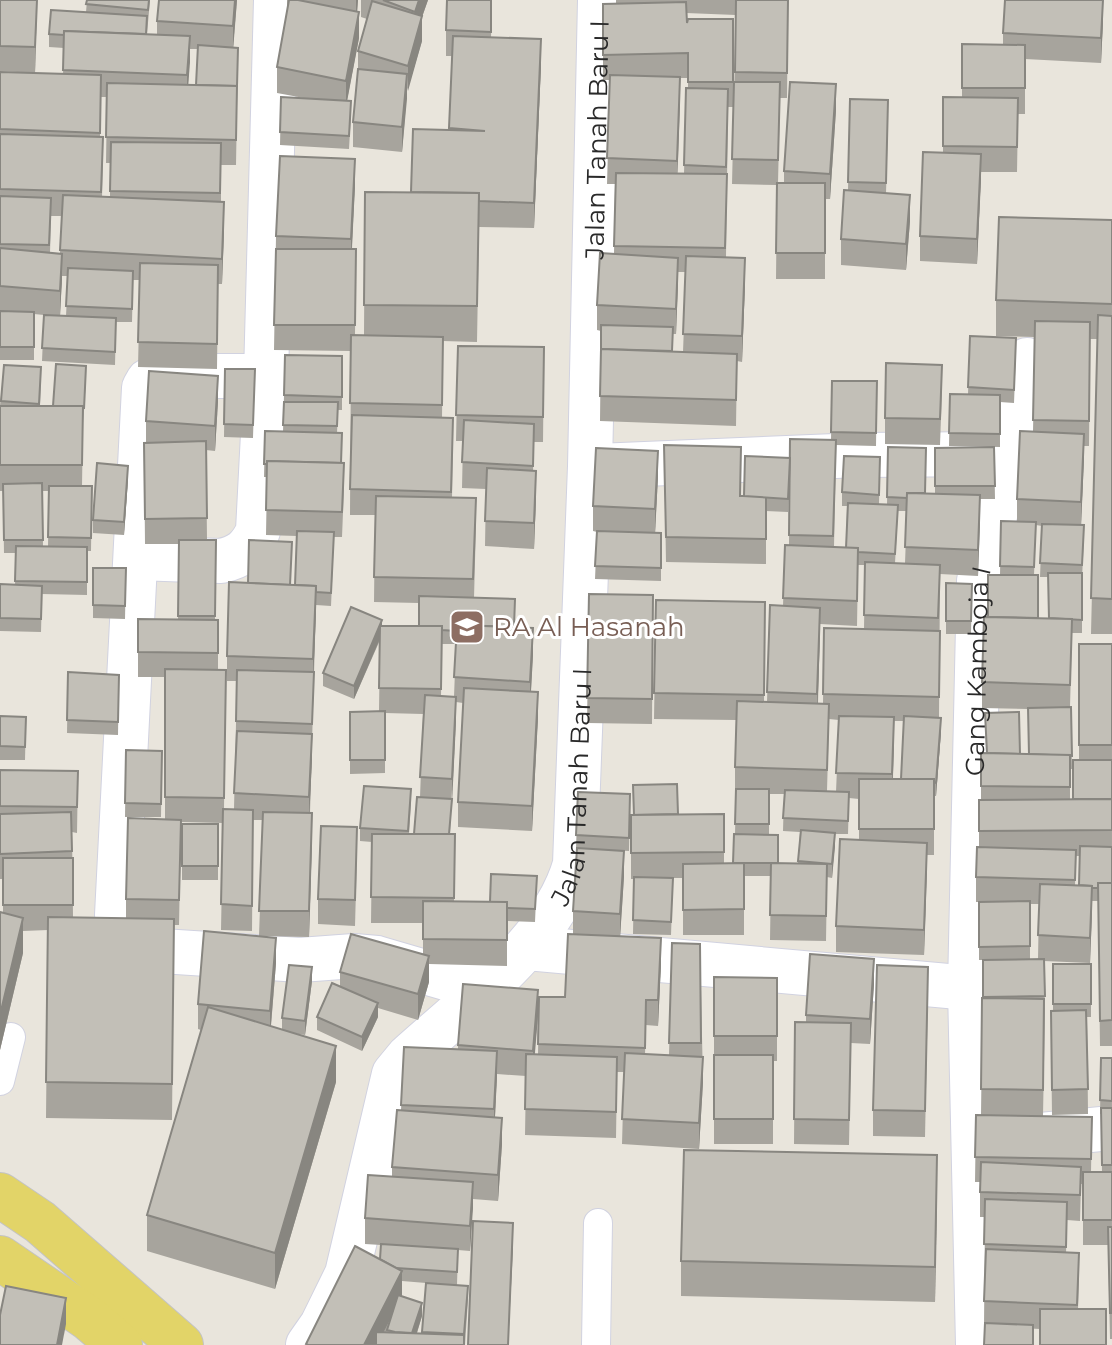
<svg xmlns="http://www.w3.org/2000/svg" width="1112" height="1345" viewBox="0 0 1112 1345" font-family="Montserrat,sans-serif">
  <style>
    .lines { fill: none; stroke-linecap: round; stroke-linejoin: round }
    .service-casing { stroke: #d1d2e0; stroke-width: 30 }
    .minor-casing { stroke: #d1d2e0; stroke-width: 46 }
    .primary-casing { stroke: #c3c3c3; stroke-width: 46 }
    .service { stroke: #fff; stroke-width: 28 }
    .minor { stroke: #fff; stroke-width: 44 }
    .primary { stroke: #e2d468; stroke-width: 44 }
    .wall { fill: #a7a49d; fill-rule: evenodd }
    .shaded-wall { fill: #888680 }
    .building { fill: #c2bfb7; stroke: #888680; stroke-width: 2 }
    .labels { text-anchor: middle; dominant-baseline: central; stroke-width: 6; stroke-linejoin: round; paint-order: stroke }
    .street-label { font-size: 26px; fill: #292929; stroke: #fff }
    .education-label { font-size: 26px; fill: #785e54; stroke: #fff; text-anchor: start }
  </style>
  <rect width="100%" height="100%" fill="#e9e5dc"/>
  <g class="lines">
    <defs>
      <g id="service">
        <path d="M0 1081 11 1037"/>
        <path d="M596 1345 598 1223"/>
      </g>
      <g id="minor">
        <path d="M266 376H167L148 381 144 388 117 915C124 932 130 942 146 950L300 960 354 956 377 958 483 989"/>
        <path d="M597 466 860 455 996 454"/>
        <path d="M137 558 221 561C240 557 250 549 258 531L266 376 276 0"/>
        <path d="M527 948 970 988"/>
        <path d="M1031 1136 1112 1128"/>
        <path id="s1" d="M308 1345 322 1325 347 1274 394 1074 408 1057C464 1006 554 941 575 864L590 466 600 0"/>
        <path id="s2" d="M978 1345 970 988 979 581 1010 454 1027 360"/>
      </g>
      <g id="primary">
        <path d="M0 1195 40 1222 181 1345"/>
        <path d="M0 1258 88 1318 120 1345"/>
      </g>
    </defs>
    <use href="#service" class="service-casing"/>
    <use href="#minor" class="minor-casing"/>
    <use href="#primary" class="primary-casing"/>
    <use href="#service" class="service"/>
    <use href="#minor" class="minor"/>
    <use href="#primary" class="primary"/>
  </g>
  <g class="wall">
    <path d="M0 0H37L35 73 0 71Z"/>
    <path d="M87 0H150L147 34 157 35V21L237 0 233 47 238 48 236 165H221V202L224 228 222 284H218L217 369 138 367 140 280H133L132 322H116L115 365 42 361 44 315 34 314V360H0V72L63 74 64 48 49 47V34L86 12ZM190 49H198L196 85H188ZM101 97H107L106 163H110V197H102L103 163 100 137ZM51 216H62L60 253H50ZM62 276H68L66 316 60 315Z"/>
    <path d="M287 0H358L357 12 359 38 347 100 351 114 349 149 280 145 281 97 304 98 277 93V67L287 10Z"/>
    <path d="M361 0H428L422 17V41L407 91 402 152 353 147V122L358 69V51L367 19 361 17Z"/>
    <path d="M492 0 491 38 541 65 534 228 479 227 477 342 443 341 442 418 453 443 452 498 476 524 474 598 514 627 533 654 531 692 538 717 532 831 458 827V802L463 703 456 702 450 834H455L454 901 490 902 537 876 535 922 507 921V966L429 964V982L418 1020 378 1008V1017L362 1051 317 1030V1017L340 987V972L423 955V923H371L372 842 360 841V828L411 803 409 834H414L420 798 423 714 385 713V773L350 774V712L379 711 380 640 354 699 323 686V673L382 626H419V603L374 602 375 515H350L351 351 274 350 276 236 355 185 352 249H356L355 335H364L365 192H411L449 130 452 56H446V30ZM442 644H456L454 697 441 696Z"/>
    <path d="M616 0H788L787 98H780L778 183H784V171L836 110 830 199H825V279H776L777 185 732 184 736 15 686 13 687 23 733 19V107H728L726 257 745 283 742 362 737 361 736 426 600 421 601 331 597 330V305L614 254 615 184H607L610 80H603V4H616ZM680 78H688V88H686L684 174H677ZM678 272H686L683 352 672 351 673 334H676Z"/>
    <path d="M1103 21 1101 63 1025 59V114H1018L1017 172H981L977 264 920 261V236L943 153V97L962 98V44H1003V33Z"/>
    <path d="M850 99 888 126 886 193 910 221 906 270 841 265V239L848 190Z"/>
    <path d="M1112 220V634H1091L1098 339H1090L1089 446H1084L1081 525 1084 538 1082 578V633H1072L1070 707H1071L1072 769H1070V799H1073L1079 760V644H1112V1046H1100L1098 901H1092L1090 963 1044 961 1045 1009 1043 1116 981 1115 983 960H979V902H976V877L979 847V800H981V753H986L985 713 1020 754H1029L1028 709 982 708V682L988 617 1000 575 1001 521H1017V499L1033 431 1035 337 996 336V300ZM1036 525 1042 526 1040 577H1048L1049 618H1038L1034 575ZM1076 856H1080L1079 885H1075ZM1030 904H1039L1038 959H1030Z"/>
    <path d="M970 336 1016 351 1014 403 1000 402V447L949 446 950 394H968Z"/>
    <path d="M458 346 544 347 543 442H534L533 471 536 496 534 549 485 546 486 489 462 488 463 441H456Z"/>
    <path d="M342 356V410H338L337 433 344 488 342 537H334L331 606 316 605 310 813 312 838 309 937 259 936 263 820H253L252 931 221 930 223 823 181 822 179 925H174L172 1120 46 1118 48 930 23 931V953L0 1050V912L3 913V879H0V770L78 771 77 833 72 832 73 917 126 918V899L165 820V677H138V619L178 620 179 544H145L144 443H146V421L218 401 215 451 206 450 207 540H216L215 620H218V670H226L224 809H234L237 681H227V656L290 585H295L297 536 266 535 267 477H264L265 431 283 432 284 395Z"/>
    <path d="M4 365 41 380 40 406H53L86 380 83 422 82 486H92L91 551H87V595L42 594 41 632 0 631V584L15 585 16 553H4L3 491H0V406ZM42 491H49L48 546H43Z"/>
    <path d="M225 369H255L253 438 224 437Z"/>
    <path d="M832 381H877L876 446 836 445 834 547 846 548 847 506H842V492L880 457 879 504 887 505 888 447 925 493 935 494V448L994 447 995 499H980L978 576 940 574 939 718 941 732 936 796H934V855H927L924 955 836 952V926L859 840V799L849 798 848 834H835L832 878 827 877 826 941 770 940 771 876H744V935H683V878H671H673L671 935 633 934 634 879H631V815L724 814V864L733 863 735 834 736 792H735V767L736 720 654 719 656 600 765 602 764 702H767L770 605 783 606 785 545H789L790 439 831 440ZM898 511H907L905 563H895ZM858 565H865L864 629 824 628 823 704H818L820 624 857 626ZM829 719 839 720 836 792 827 791ZM894 721H904L901 779H893ZM769 794H784L783 831 800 832 798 863H778L769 835Z"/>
    <path d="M942 390 940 445 885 444V418Z"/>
    <path d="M664 445 741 496H744L790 458 788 512 766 511V564L666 562Z"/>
    <path d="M658 476 655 533H661V581L595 579 597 532 593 531V506Z"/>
    <path d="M128 479 124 535 93 533V520Z"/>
    <path d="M93 568H126L125 619 93 618Z"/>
    <path d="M946 583 972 584 971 634H946Z"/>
    <path d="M589 594 653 595 652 724 587 723Z"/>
    <path d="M68 672 119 675 118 735 67 733Z"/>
    <path d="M0 716 26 717 25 760H0Z"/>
    <path d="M126 750 162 751 161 817H125Z"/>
    <path d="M578 792 630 794 629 851 576 848Z"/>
    <rect x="182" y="824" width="36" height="56"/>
    <path d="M357 853 355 926 318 924V899Z"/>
    <path d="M624 876 620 936 661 964 658 1026 646 1025 645 1054 669 1055 672 943 700 944 703 1082 699 1149 622 1144 624 1072H617L616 1138 525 1135 526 1076 497 1074 495 1118 502 1144 498 1201 473 1199 470 1251 458 1250 457 1285 468 1299 465 1345H306L380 1259 381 1245 365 1244V1218L392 1177V1167L401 1110 404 1047 458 1049V1045L538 1016 534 1055H538L539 997H565L573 934V911ZM402 1281 426 1283 422 1333H417L422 1316 402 1296Z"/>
    <path d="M276 963 271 1026 282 1030V1018L312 981 305 1035 292 1033 336 1082 275 1289 147 1251V1215L201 1030 198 1029V1004Z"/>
    <path d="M1053 964H1091V1017H1087L1088 1114 1052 1115 1051 1036 1053 1011Z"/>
    <path d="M714 977 777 978V1061H773V1144H714Z"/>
    <path d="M874 984 870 1044 851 1043 849 1145 794 1144 795 1022H806V1015Z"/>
    <path d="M928 992 925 1137 873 1136V1110Z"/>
    <path d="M1101 1058H1112V1339H1110L1108 1245H1083V1184H1081L1080 1221 1067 1220 1066 1253 1079 1279 1078 1309 1040 1329 984 1326 985 1217H980V1182H975L976 1115 1092 1117 1091 1172H1102L1101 1114H1100Z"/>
    <path d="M937 1191 935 1302 681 1296V1261Z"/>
  </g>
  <g class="shaded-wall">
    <path d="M37 0 35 73V47Z"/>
    <path d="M235 0H237L233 51V26Z"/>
    <path d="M356 0H358L356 26Z"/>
    <path d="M419 0H428L422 17V41L408 91V66L415 37V12Z"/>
    <path d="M1103 0V21L1101 63V38Z"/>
    <path d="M359 12V38L346 107V81Z"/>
    <path d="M190 36V62L187 101V75Z"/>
    <path d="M541 39V65L534 228V203Z"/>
    <path d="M407 74V99L402 152V127Z"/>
    <path d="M680 77V102L677 186V161Z"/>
    <path d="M836 84V110L830 199V174Z"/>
    <path d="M981 154V180L977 264V239Z"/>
    <path d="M355 159V185L351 264V239Z"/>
    <path d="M910 195V221L906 270V244Z"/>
    <path d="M224 202V228L222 284V259Z"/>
    <path d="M62 254V279L60 316V291Z"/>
    <path d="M678 258V283L676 334V309Z"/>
    <path d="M745 258V283L742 362V336Z"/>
    <path d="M218 376V401L215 451V426Z"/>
    <path d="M1084 434V459L1081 527V502Z"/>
    <path d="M658 451V476L655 534V509Z"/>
    <path d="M128 466V479L124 535V522Z"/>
    <path d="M536 471V496L534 549V523Z"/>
    <path d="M980 495V521L978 576V550Z"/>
    <path d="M316 586V612L313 685V659Z"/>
    <path d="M820 608V633L817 720V694Z"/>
    <path d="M382 620V634L354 699V686Z"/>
    <path d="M533 628V654L530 707V682Z"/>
    <path d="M538 692V717L532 831V806Z"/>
    <path d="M456 697V722L452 804V779Z"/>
    <path d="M894 717V743L892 800V774Z"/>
    <path d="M941 718V732L936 796V783Z"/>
    <path d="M312 734V760L309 822V797Z"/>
    <path d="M312 813V838L309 937V911Z"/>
    <path d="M835 833V847L832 878V864Z"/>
    <path d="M927 843V868L924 955V930Z"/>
    <path d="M624 851V876L620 939V914Z"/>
    <path d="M1092 886V912L1090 963V938Z"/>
    <path d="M23 918V953L0 1050V1015Z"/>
    <path d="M276 938V963L270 1036V1011Z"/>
    <path d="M661 938V964L658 1026V1000Z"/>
    <path d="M429 956V982L418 1020V994Z"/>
    <path d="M874 959V984L870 1044V1019Z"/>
    <path d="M312 967V981L305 1035V1021Z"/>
    <path d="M538 990V1016L533 1077V1051Z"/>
    <path d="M378 1003V1017L362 1051V1037Z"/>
    <path d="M336 1046V1082L275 1289V1253Z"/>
    <path d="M497 1051V1076L494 1135V1109Z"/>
    <path d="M703 1057V1082L699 1149V1123Z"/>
    <path d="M502 1118V1144L498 1201V1175Z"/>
    <path d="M937 1155V1191L935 1302V1267Z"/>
    <path d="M473 1182V1208L470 1251V1226Z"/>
    <path d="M513 1223V1249L508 1345Z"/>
    <path d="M402 1271V1296L377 1345H364Z"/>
    <path d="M66 1298V1324L62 1345H57Z"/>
    <path d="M422 1303V1316L413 1345 411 1337Z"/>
  </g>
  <g class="building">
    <path d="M0 0H37L35 47 0 46Z"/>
    <path d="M87 0H149L148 10 86 4Z"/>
    <path d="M159 0H235L233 26 157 21Z"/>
    <path d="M289 0H298L359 12 346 81 277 67Z"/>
    <path d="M383 0H419L415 12Z"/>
    <path d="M447 0H491V32L446 30Z"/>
    <path d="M736 0H788L787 73 735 72Z"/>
    <path d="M1005 0H1103L1101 38 1003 33Z"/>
    <path d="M372 1 422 16 408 66 358 51Z"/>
    <path d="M686 2 687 23 688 19H733V82H688V53L603 55V4Z"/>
    <path d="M51 10 147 16 146 34 64 31V35L49 34Z"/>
    <path d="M64 31 190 36 187 75 63 70Z"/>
    <path d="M453 36 541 39 534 203 479 201V193L411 192 413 129 485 131 449 128Z"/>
    <path d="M962 44 1025 45V88H962Z"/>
    <path d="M198 45 238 48 237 86 196 85Z"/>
    <path d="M358 69 407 74 402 127 353 122Z"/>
    <path d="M0 72 101 75 100 133 0 129Z"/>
    <path d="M610 75 680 77 677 161 607 158Z"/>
    <path d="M734 82H780L778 160 732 159Z"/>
    <path d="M790 82 836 84 830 174 784 171Z"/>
    <path d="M107 83 237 86 236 140 106 137Z"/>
    <path d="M686 88 728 89 726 167 684 165Z"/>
    <path d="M281 97 351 101 349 136 280 132Z"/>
    <path d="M943 97 1018 98 1017 147 943 146Z"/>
    <path d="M850 99 888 100 886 183 848 182Z"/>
    <path d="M0 134 103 137 101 192 0 189Z"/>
    <path d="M111 142 221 143 220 193 110 191Z"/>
    <path d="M923 152 981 154 977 239 920 236Z"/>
    <path d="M280 156 355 159 351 239 276 236Z"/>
    <path d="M616 173 727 174 725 248 614 246Z"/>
    <path d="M777 183H825V253H776Z"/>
    <path d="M844 190 910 195 906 244 841 239Z"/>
    <path d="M365 192 479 193 477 306 364 305Z"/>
    <path d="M63 195 224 202 222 259 60 250Z"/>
    <path d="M0 196 51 198 49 245 0 244Z"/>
    <path d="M999 217 1112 220V304L996 300Z"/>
    <path d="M0 248 62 254 60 291 0 286Z"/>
    <path d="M276 249H356L355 325H274Z"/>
    <path d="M600 253 678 258 676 309 597 305Z"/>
    <path d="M686 256 745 258 742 336 683 334Z"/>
    <path d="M140 263 218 265 217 344 138 342Z"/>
    <path d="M68 268 133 271 132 309 66 306Z"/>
    <path d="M0 311 34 312V347H0Z"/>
    <path d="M44 315 116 318 115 352 42 348Z"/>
    <path d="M1098 315 1112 316V599L1091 598Z"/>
    <path d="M1035 321 1090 322 1089 421 1033 420Z"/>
    <path d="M601 325 673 327 672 351 601 349Z"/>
    <path d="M351 335 443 337 442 405 350 403Z"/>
    <path d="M970 336 1016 338 1014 390 968 387Z"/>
    <path d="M458 346 544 347 543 417 456 415Z"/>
    <path d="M601 349 737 354 736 400 600 396Z"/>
    <path d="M285 355 342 356V397L284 395Z"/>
    <path d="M886 363 942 365 940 419 885 418Z"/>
    <path d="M56 364 86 366 84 409 83 406H53Z"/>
    <path d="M4 365 41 367 39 404 1 401Z"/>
    <path d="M225 369H255L253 425 224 424Z"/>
    <path d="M149 371 218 376 215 426 146 421Z"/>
    <path d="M832 381H877L876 433 831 432Z"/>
    <path d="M950 394 1000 395V434L949 433Z"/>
    <path d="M284 402H338L337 426 283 425Z"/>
    <path d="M0 406H83L82 465H0Z"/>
    <path d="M352 415 453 418 451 492 350 489Z"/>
    <path d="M464 420 534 424 533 466 462 462Z"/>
    <path d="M265 431 342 433 341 463 267 461V464H264Z"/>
    <path d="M1020 431 1084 434 1081 502 1017 499Z"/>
    <path d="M790 439 836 440 833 536 789 535Z"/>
    <path d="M206 441 207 518 145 519 144 443Z"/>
    <path d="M664 445 741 447 740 496H766V539L666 537Z"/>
    <path d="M888 447 926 448 925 493H907V498L887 497Z"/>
    <path d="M994 447 995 486H935V448Z"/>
    <path d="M596 448 658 451 655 509 593 506Z"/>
    <path d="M745 456 790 458 788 499 744 496Z"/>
    <path d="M844 456 880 457 879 495 842 492Z"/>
    <path d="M267 461 344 463 342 512 266 510Z"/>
    <path d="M97 463 128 466 124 522 93 520Z"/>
    <path d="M487 468 536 471 534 523 485 521Z"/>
    <path d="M42 483 43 540H4L3 484Z"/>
    <path d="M49 486H92L91 538 48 537Z"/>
    <path d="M907 493 980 495 978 550 905 547Z"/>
    <path d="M376 496 476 498 473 579 374 577Z"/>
    <path d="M848 503 898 505 895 554 858 552V548H846Z"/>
    <path d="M1001 521 1036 522 1034 567 1000 566Z"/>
    <path d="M1042 524 1084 525 1082 565 1040 563Z"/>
    <path d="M297 531 334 532 331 593 316 592V586L295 585Z"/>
    <path d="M597 531 661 533V568L595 566Z"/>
    <path d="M179 540H216L215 616H178Z"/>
    <path d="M249 540 292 542 290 585 248 583Z"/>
    <path d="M785 545 858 548 857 601 783 598Z"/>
    <path d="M16 546 87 547V582L15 581Z"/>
    <path d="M865 562 940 565 938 618 864 615Z"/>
    <path d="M93 568H126L125 606 93 605Z"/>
    <path d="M1048 573H1082V620L1049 618Z"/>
    <path d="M988 575H1038V618L988 617Z"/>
    <path d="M229 582 316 586 313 659 227 656Z"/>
    <path d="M946 583 972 584 971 621H946Z"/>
    <path d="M0 584 42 586 41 619 0 618Z"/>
    <path d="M589 594 653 595 652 699 587 698Z"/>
    <path d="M419 596 515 599 514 627 457 625 456 631 442 630V626H419Z"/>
    <path d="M656 600 765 602 764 695 654 693Z"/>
    <path d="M770 605 820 608 817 694 767 692Z"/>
    <path d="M351 607 382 620 354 686 323 673Z"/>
    <path d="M984 617 1072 619 1070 685 982 682Z"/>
    <path d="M138 619 218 620V653L138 652Z"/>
    <path d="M457 625 533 628 530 682 454 677Z"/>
    <path d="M380 626H442L441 689 379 688Z"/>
    <path d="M824 628 940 631 939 697 823 694Z"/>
    <rect x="1079" y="644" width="33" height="101"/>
    <path d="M165 669 226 670 224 798 165 797Z"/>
    <path d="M237 670 314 672 312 724 236 721Z"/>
    <path d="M68 672 119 675 118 722 67 720Z"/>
    <path d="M464 688 538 692 532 806 458 802Z"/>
    <path d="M425 695 456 697 452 779 420 777Z"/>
    <path d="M737 701 829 704 827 770 735 767Z"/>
    <path d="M1071 707 1072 756 1029 754 1028 708Z"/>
    <path d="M385 711V760H350V712Z"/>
    <path d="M1019 712 1020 754 987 753 985 713Z"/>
    <path d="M0 716 26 717 25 747 0 746Z"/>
    <path d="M839 716 894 717 892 774 836 773Z"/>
    <path d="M904 716 941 718 936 783 934 782V779H901Z"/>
    <path d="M237 731 312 734 309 797 234 793Z"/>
    <path d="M126 750 162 751 161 804 125 803Z"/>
    <path d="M981 753 1070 755V787L981 786Z"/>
    <rect x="1073" y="760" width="39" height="39"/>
    <path d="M0 770 78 771 77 807 0 806Z"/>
    <rect x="859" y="779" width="75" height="50"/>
    <path d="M677 784 678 814 634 815 633 785Z"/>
    <path d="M364 786 411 789 408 831 360 828Z"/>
    <path d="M736 789H769V824H735Z"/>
    <path d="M785 790 849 792 848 821 783 818Z"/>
    <path d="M578 792 630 794 629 838 576 835Z"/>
    <path d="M417 797 452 799 449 834H414Z"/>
    <path d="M1112 799V830L979 831V800Z"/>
    <path d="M223 809 253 810 252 906 221 904Z"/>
    <path d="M71 812 72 851 0 854V814Z"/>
    <path d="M263 812 312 813 309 911H259Z"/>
    <path d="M724 814V852L631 853V815Z"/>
    <path d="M128 818 181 820 179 900 126 899Z"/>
    <rect x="182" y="824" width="36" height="42"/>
    <path d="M321 826 357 827 355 900 318 899Z"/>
    <path d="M801 830 835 833 832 864 798 861Z"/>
    <path d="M372 834H455L454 898 371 897Z"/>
    <path d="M734 834 778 835V863H733Z"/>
    <path d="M840 839 927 843 924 930 836 926Z"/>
    <path d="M1080 846 1112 847V883H1098V888H1092V886L1079 885Z"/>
    <path d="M977 847 1076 850 1075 880 976 877Z"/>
    <path d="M577 848 624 851 620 914 573 911Z"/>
    <rect x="3" y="858" width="70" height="47"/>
    <path d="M744 863V909L683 910V864Z"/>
    <path d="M771 863 827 864 826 916 770 915Z"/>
    <path d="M491 874 537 876 535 909 507 908V902H490Z"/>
    <path d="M634 877 673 878 671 922 633 920Z"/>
    <path d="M1098 883H1112V1020L1100 1021Z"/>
    <path d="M1040 884 1092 886 1090 938 1038 935Z"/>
    <path d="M423 901 507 902V940L423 939Z"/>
    <path d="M1030 901V946L979 947V902Z"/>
    <path d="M0 912 23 918 0 1015Z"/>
    <path d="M48 917 174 919 172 1084 46 1082Z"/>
    <path d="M204 931 276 938 270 1011 198 1004Z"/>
    <path d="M351 934 429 956 418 994 340 972Z"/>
    <path d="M568 934 661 938 658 1000H646L645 1048 538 1044 539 997H565Z"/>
    <path d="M672 943 700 944 701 1043H669Z"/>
    <path d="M810 954 874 959 870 1019 806 1015Z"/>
    <path d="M1044 959 1045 996 983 997V960Z"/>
    <rect x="1053" y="964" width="38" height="40"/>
    <path d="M289 965 312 967 305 1021 282 1018Z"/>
    <path d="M877 965 928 967 925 1111 873 1110Z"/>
    <path d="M714 977 777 978V1036H714Z"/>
    <path d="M332 983 378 1003 362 1037 317 1017Z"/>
    <path d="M463 984 538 990 533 1051 458 1045Z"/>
    <path d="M982 998 1044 999 1043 1090 981 1089Z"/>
    <path d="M208 1007 336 1046 275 1253 147 1215Z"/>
    <path d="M1086 1010 1088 1089 1052 1090 1051 1011Z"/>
    <path d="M795 1022 851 1023 849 1120 794 1119Z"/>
    <path d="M404 1047 497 1051 494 1109 401 1105Z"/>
    <path d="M625 1053 703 1057 699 1123 622 1119Z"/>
    <path d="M526 1054 617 1057 616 1112 525 1109Z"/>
    <rect x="714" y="1055" width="59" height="64"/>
    <path d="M1101 1058H1112V1101L1100 1100Z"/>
    <path d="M1101 1108H1112V1165H1102Z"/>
    <path d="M397 1110 502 1118 498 1175 392 1167Z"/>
    <path d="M976 1115 1092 1117 1091 1159 975 1157Z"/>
    <path d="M684 1150 937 1155 935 1267 681 1261Z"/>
    <path d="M981 1162 1081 1167 1080 1195 980 1192Z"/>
    <rect x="1083" y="1172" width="29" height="48"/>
    <path d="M368 1175 473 1182 470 1226 365 1218Z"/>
    <path d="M985 1199 1067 1202 1066 1247 984 1244Z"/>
    <path d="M473 1221 513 1223 508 1345H468Z"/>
    <path d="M1108 1227H1112V1313H1110Z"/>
    <path d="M381 1244 458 1249 457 1272 396 1268 380 1259Z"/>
    <path d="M355 1246 402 1271 364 1345H308L306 1344Z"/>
    <path d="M986 1249 1079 1253 1077 1305 984 1301Z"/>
    <path d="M426 1283 468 1286 464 1334 422 1332Z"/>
    <path d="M6 1286 66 1298 57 1345H0V1315Z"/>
    <path d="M398 1295 422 1303 412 1333 395 1332 387 1330Z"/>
    <rect x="1040" y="1309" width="66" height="36"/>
    <path d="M985 1323 1033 1325V1345H984Z"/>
    <path d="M376 1332 464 1335V1345H376Z"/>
  </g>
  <defs>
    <symbol id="school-square" viewBox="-11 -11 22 22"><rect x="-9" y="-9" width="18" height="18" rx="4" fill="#8d6e63" stroke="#fff"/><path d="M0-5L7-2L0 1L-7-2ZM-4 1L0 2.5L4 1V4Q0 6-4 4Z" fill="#fff"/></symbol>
  </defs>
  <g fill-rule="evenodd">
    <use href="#school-square" x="447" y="607" width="40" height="40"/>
  </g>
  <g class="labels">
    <g class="street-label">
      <text stroke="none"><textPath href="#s1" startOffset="1292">Jalan Tanah Baru I</textPath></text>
      <text stroke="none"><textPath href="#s2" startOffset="674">Gang Kamboja I</textPath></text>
      <text stroke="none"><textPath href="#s1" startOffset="644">Jalan Tanah Baru I</textPath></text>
    </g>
    <g class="education-label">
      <text x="493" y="627">RA Al Hasanah</text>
    </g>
  </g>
</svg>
